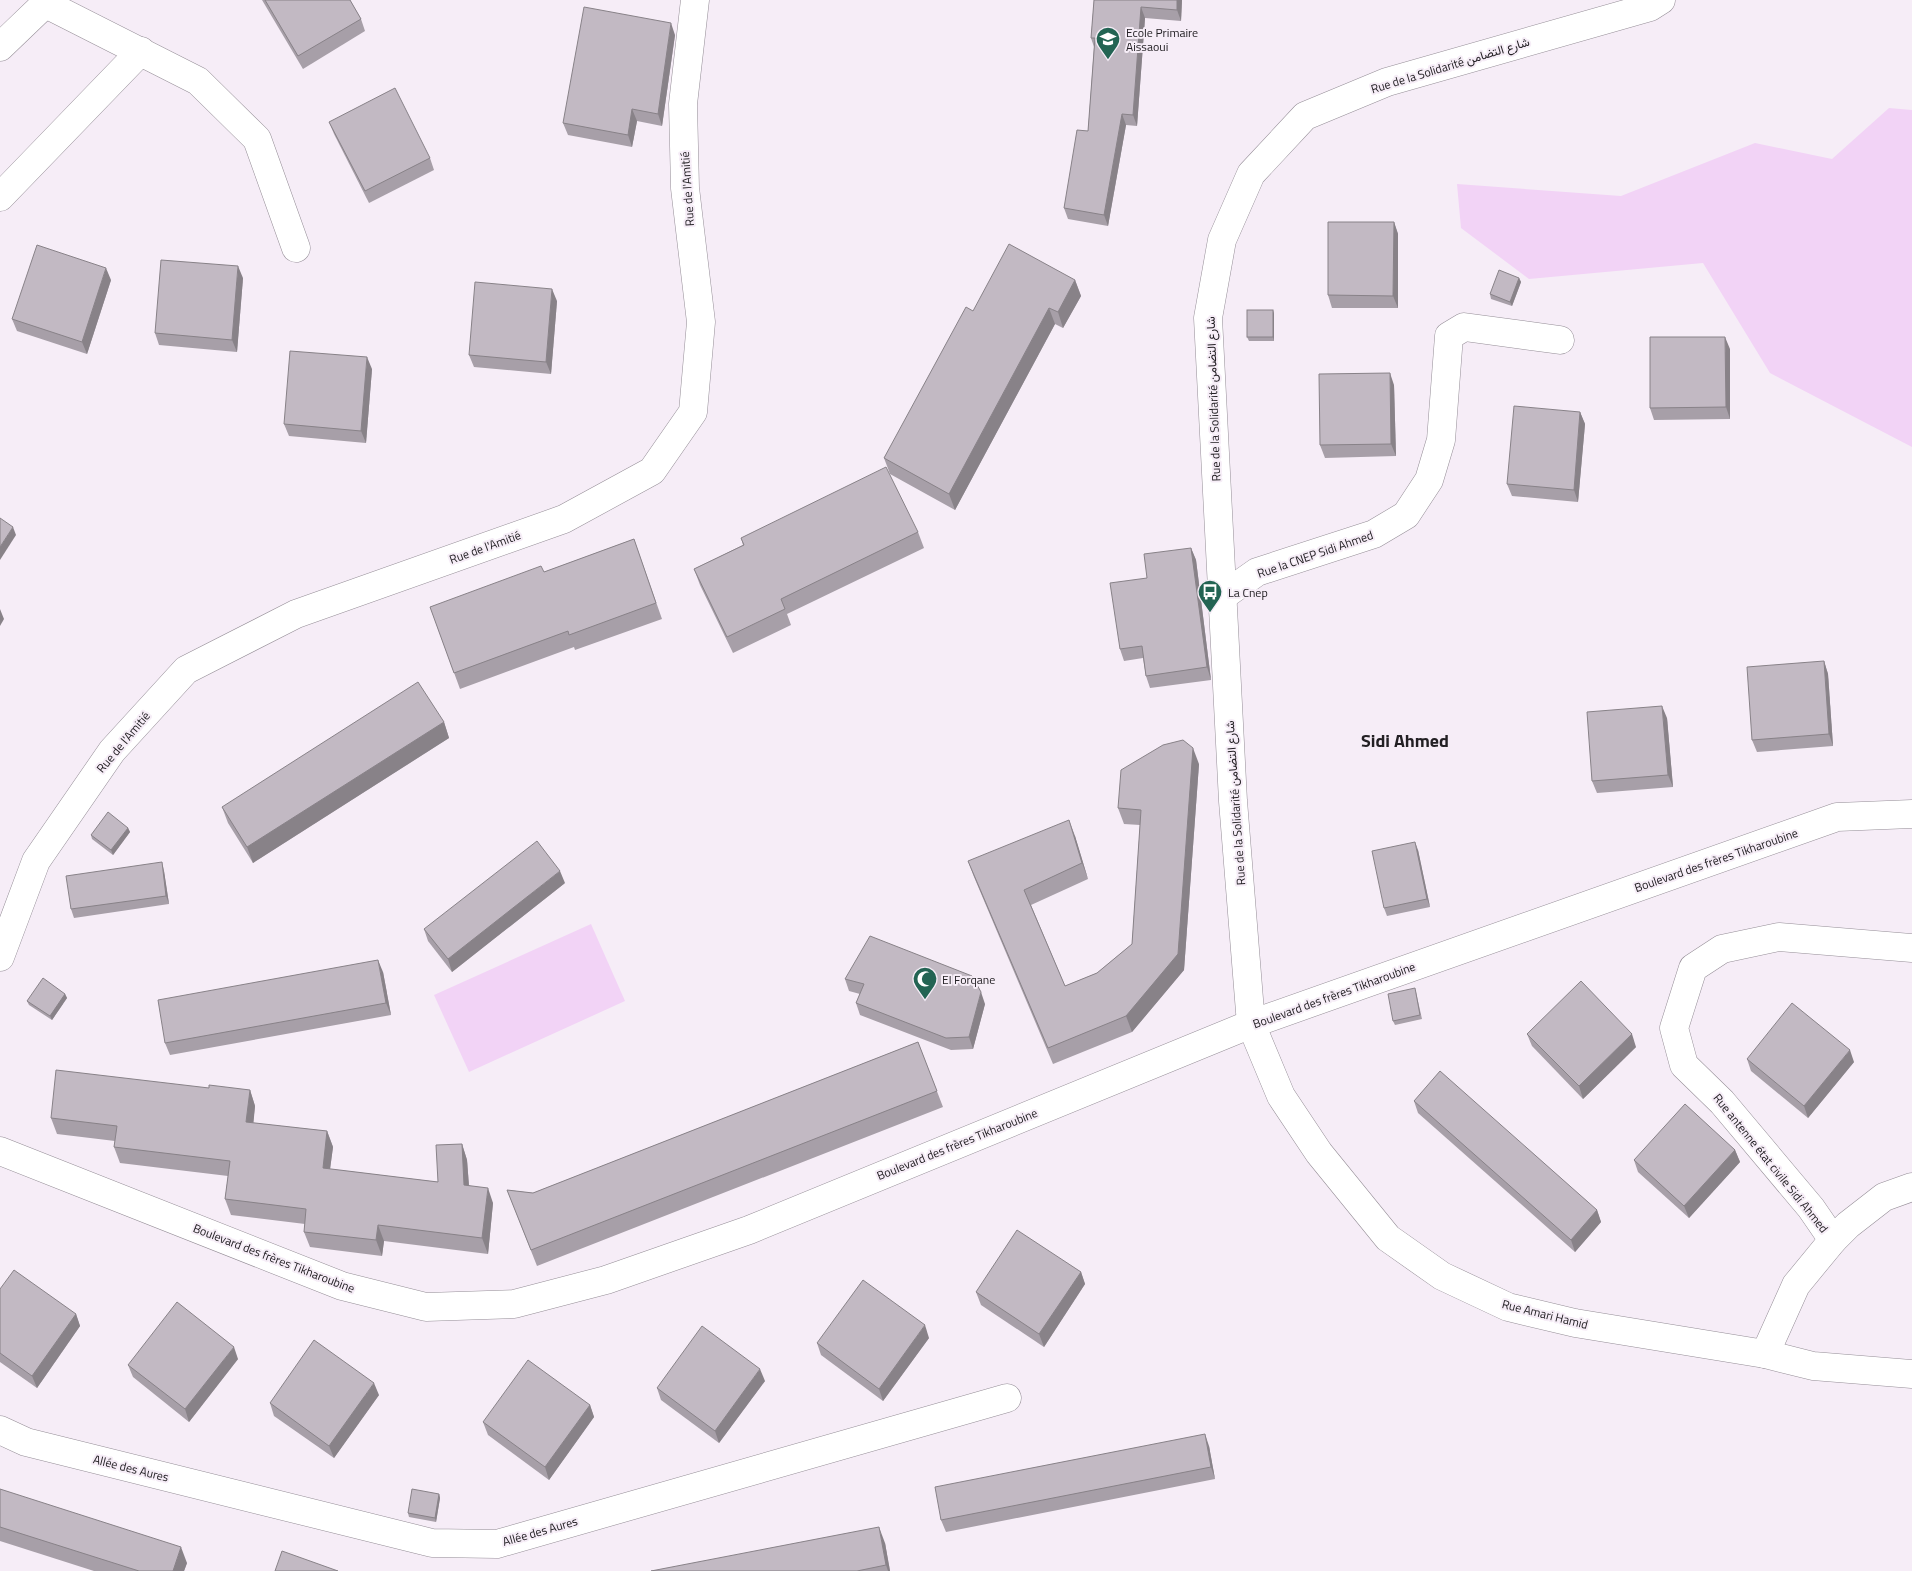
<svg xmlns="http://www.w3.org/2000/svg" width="1912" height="1571" viewBox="0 0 1912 1571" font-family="'Titillium Web',Vazirmatn,sans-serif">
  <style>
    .green { fill: #f2d3f6 }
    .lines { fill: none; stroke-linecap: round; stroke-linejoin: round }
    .street-casing { stroke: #958e97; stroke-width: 29 }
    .secondary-casing { stroke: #958e97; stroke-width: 29 }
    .street { stroke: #fff; stroke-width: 28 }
    .secondary { stroke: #fff; stroke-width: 28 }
    .wall { fill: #a79fa8 }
    .shaded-wall { fill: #888288 }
    .building { fill: #c2b9c3; stroke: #888288 }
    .labels { text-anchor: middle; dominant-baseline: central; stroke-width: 4; stroke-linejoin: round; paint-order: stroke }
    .poi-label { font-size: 12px; fill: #232024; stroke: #f6edf7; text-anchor: start }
    .street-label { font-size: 12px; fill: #232024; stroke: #f6edf7 }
    .district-label { font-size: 18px; font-weight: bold; fill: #232024; stroke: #f6edf7 }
  </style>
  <rect width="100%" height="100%" fill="#f6edf7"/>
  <g class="green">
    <path d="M1889 108 1912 110V447L1770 373 1703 263 1529 279 1461 228 1457 184 1621 196 1755 143 1832 159Z"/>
    <path d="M591 924 625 1001 469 1072 434 995Z"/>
  </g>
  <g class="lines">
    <defs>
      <g id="street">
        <path d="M1661 0 1650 7 1387 82 1305 116 1251 174 1222 240 1208 318 1233 801 1251 1024 1281 1096 1319 1153 1388 1238 1442 1276 1508 1307 1575 1323 1765 1354 1813 1366 1912 1374"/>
        <path d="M46 4 198 81 257 139 296 248"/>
        <path d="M0 197 141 51"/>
        <path d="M1223 596 1257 572 1374 534 1406 515 1429 480 1441 440 1449 336 1464 327 1560 340"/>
        <path d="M0 957 36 861 112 751 186 670 296 614 564 519 652 471 693 412 701 322 685 188 683 104 695 0"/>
        <path d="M1833 1240 1811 1208 1722 1102 1684 1065 1674 1028 1693 968 1722 949 1779 937 1912 948"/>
        <path d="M1765 1354 1796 1285 1833 1240 1848 1225 1884 1197 1912 1187"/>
        <path d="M0 1430 26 1442 432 1543 497 1544 1007 1398"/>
      </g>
      <g id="secondary">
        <path d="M0 47 49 0"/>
        <path d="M0 1151 342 1286 426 1307 514 1304 606 1280 749 1230 1251 1024 1837 817 1912 814"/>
      </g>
    </defs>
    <use href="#street" class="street-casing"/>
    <use href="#secondary" class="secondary-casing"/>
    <use href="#street" class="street"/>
    <use href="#secondary" class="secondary"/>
  </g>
  <g class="wall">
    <path d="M262 0H350L361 19 365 31 303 69Z"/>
    <path d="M1094 0H1182L1181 21 1145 18 1137 126 1126 125 1108 226 1068 219 1064 208 1088 131 1094 47 1091 38Z"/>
    <path d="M675 35 662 126 637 121 632 147 568 135 563 123Z"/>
    <path d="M329 122 430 158 434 170 369 203 334 134Z"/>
    <path d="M1394 222 1398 234V308H1332L1328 295Z"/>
    <path d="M243 278 237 352 159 345 155 333Z"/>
    <path d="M1519 278 1521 282 1512 306 1491 299 1490 294Z"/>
    <path d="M111 280 87 354 17 331 12 319Z"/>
    <path d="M1075 280 1081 296 1063 328 1055 324 955 510 890 474 884 458 973 311Z"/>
    <path d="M557 301 551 374 474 367 469 355Z"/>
    <path d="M1273 310 1274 314V341H1249L1247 337Z"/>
    <path d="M1730 349V419L1654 420 1650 408Z"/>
    <path d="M372 369 366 443 289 436 284 424Z"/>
    <path d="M1394 385 1396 456 1325 458 1320 445Z"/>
    <path d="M1580 412 1585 424 1578 502 1512 496 1507 484Z"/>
    <path d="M918 532 924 548 787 614 791 625 733 653 700 585 694 569 743 545 741 538Z"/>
    <path d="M634 539 662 619 575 650 574 647 460 689 430 607 544 572Z"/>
    <path d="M1191 548 1196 560 1211 680 1150 688 1146 676 1143 658 1124 661 1120 649 1147 578Z"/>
    <path d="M1824 661 1828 674 1833 746 1757 752 1752 740Z"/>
    <path d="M1667 718 1673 787 1597 793 1592 781Z"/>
    <path d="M444 722 449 738 253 863 228 823 222 807Z"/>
    <path d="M1199 764 1184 970 1132 1032 1053 1064 974 877 968 861 1075 836 1088 879 1031 905 1065 986 1097 973 1132 944 1140 825 1124 824 1118 808Z"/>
    <path d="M128 828 130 832 113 855 92 839 91 835Z"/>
    <path d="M1418 850 1430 907 1387 916 1384 908Z"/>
    <path d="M164 871 169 904 74 918 71 909Z"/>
    <path d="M565 883 452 972 428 941 424 929Z"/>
    <path d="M383 972 391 1015 170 1055 165 1043Z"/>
    <path d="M845 979 985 1004 973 1049 951 1050 860 1015 856 1003 860 994 849 991Z"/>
    <path d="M1416 992 1422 1019 1395 1025 1393 1021Z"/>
    <path d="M65 994 67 998 52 1020 29 1005 27 1001Z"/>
    <path d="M1527 1034 1636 1047 1583 1099 1532 1046Z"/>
    <path d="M918 1042 943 1107 537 1266 507 1190 533 1193Z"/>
    <path d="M1747 1059 1854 1062 1808 1118 1751 1071Z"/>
    <path d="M209 1088 250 1090 255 1106 253 1123 327 1131 333 1147 330 1169 438 1182 462 1144 467 1160 469 1185 493 1203 488 1254 384 1241 382 1256 310 1247 304 1232 305 1224 231 1215 225 1199 228 1176 120 1163 114 1147 115 1141 57 1134 51 1118Z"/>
    <path d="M1414 1101 1597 1210 1601 1222 1575 1252 1418 1113Z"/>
    <path d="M1735 1150 1740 1162 1689 1218 1638 1172 1634 1160Z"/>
    <path d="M1081 1272 1085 1284 1044 1347 981 1305 976 1292Z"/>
    <path d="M0 1289 76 1314 80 1326 37 1388 0 1362Z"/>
    <path d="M929 1338 883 1401 821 1355 817 1343Z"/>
    <path d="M238 1359 189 1422 133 1377 128 1365Z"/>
    <path d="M765 1381 719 1443 661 1400 657 1388Z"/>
    <path d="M379 1395 334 1458 274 1416 270 1403Z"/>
    <path d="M590 1405 594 1417 549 1480 488 1435 483 1422Z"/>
    <path d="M1209 1446 1215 1479 946 1532 941 1520Z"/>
    <path d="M0 1489 187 1563 184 1571H94L0 1541Z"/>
    <path d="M439 1494 440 1498 436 1522 409 1517 408 1513Z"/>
    <path d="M885 1543 890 1571H651Z"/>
  </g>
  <g class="shaded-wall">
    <path d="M1177 0H1182L1181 21 1177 10Z"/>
    <path d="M1141 7 1145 18 1137 126 1133 115Z"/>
    <path d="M671 23 675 35 662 126 658 114Z"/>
    <path d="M632 109 637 121 632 147 628 135Z"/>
    <path d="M1122 114 1126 125 1108 226 1104 215Z"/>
    <path d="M1394 222 1398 234V308L1393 296Z"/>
    <path d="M238 266 243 278 237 352 232 340Z"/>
    <path d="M106 268 111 280 87 354 82 342Z"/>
    <path d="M1519 278 1521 282 1512 306 1510 302Z"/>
    <path d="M1075 280 1081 296 1063 328 1058 312Z"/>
    <path d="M552 289 557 301 551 374 546 362Z"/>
    <path d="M1049 308 1055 324 955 510 949 494Z"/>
    <path d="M1273 310 1274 314V341L1273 337Z"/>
    <path d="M1725 337 1730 349V419L1726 407Z"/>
    <path d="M367 357 372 369 366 443 361 431Z"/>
    <path d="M1390 373 1394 385 1396 456 1391 444Z"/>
    <path d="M1580 412 1585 424 1578 502 1574 490Z"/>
    <path d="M13 527 16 535 0 560V547Z"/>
    <path d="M1191 548 1196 560 1211 680 1207 667Z"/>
    <path d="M0 609 4 619 0 626Z"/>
    <path d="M1824 661 1828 674 1833 746 1829 734Z"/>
    <path d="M1662 706 1667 718 1673 787 1668 775Z"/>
    <path d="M444 722 449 738 253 863 247 847Z"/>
    <path d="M1193 748 1199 764 1184 970 1132 1032 1126 1016Z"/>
    <path d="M1069 820 1075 836 1088 879 1082 863Z"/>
    <path d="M128 828 130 832 113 855 111 850Z"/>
    <path d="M1415 842 1418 850 1430 907 1427 899Z"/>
    <path d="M162 862 164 871 169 904 166 896Z"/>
    <path d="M560 871 565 883 452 972 448 959Z"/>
    <path d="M378 960 383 972 391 1015 386 1003Z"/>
    <path d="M981 992 985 1004 973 1049 969 1037Z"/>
    <path d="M65 994 67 998 52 1020 50 1016Z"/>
    <path d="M1632 1034 1636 1047 1583 1099 1579 1086Z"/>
    <path d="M1850 1050 1854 1062 1808 1118 1804 1106Z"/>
    <path d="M250 1090 255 1106 252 1138 246 1122Z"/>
    <path d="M327 1131 333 1147 328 1184 323 1168Z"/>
    <path d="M462 1144 467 1160 470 1201 464 1185Z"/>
    <path d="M1735 1150 1740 1162 1689 1218 1684 1206Z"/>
    <path d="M488 1188 493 1203 488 1254 482 1238Z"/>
    <path d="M1597 1210 1601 1222 1575 1252 1571 1240Z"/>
    <path d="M378 1225 384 1241 382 1256 376 1240Z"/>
    <path d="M1081 1272 1085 1284 1044 1347 1039 1334Z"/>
    <path d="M76 1314 80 1326 37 1388 32 1376Z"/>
    <path d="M925 1325 929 1338 883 1401 879 1389Z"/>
    <path d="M234 1347 238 1359 189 1422 185 1409Z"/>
    <path d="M760 1369 765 1381 719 1443 715 1431Z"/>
    <path d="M374 1383 379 1395 334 1458 329 1446Z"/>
    <path d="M590 1405 594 1417 549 1480 545 1467Z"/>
    <path d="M1205 1434 1209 1446 1215 1479 1211 1467Z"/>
    <path d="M439 1494 440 1498 436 1522 435 1518Z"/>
    <path d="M879 1527 885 1543 890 1571H888L886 1565Z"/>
    <path d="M181 1547 187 1563 184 1571H173Z"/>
  </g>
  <g class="building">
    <path d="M265 0H350L361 19 298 56Z"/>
    <path d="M1094 0H1177V10L1141 7 1133 115 1122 114 1104 215 1064 208 1077 130 1088 131 1095 38H1091Z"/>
    <path d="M584 7 671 23 658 114 632 109 628 135 563 123Z"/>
    <path d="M395 88 430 158 365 191 329 122Z"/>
    <path d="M1328 222H1394L1393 296 1328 295Z"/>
    <path d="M1009 244 1075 280 1058 312 1049 308 949 494 884 458 966 307 973 311Z"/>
    <path d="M37 245 106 268 82 342 12 319Z"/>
    <path d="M161 260 238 266 232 340 155 333Z"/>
    <path d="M1499 270 1519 278 1510 302 1490 294Z"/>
    <path d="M475 282 552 289 546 362 469 355Z"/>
    <rect x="1247" y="310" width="26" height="27"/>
    <path d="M1650 337H1725L1726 407 1650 408Z"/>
    <path d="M290 351 367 357 361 431 284 424Z"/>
    <path d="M1390 373 1391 444 1320 445 1319 374Z"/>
    <path d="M1514 406 1580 412 1574 490 1507 484Z"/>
    <path d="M886 467 918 532 781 599 785 609 727 637 694 569 744 545 741 538Z"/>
    <path d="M0 518 13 527 0 547Z"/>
    <path d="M634 539 656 603 569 635 568 631 454 673 430 607 541 566 544 572Z"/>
    <path d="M1191 548 1207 667 1146 676 1142 646 1120 649 1110 583 1147 578 1144 554Z"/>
    <path d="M1824 661 1829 734 1752 740 1747 667Z"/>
    <path d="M418 682 444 722 247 847 222 807Z"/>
    <path d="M1662 706 1668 775 1592 781 1587 712Z"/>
    <path d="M1183 740 1193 748 1178 954 1126 1016 1048 1048 968 861 1069 820 1082 863 1024 890 1065 986 1097 973 1132 944 1141 810 1118 808 1121 770 1163 745Z"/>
    <path d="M108 812 128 828 111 850 91 835Z"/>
    <path d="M537 841 560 871 448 959 424 929Z"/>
    <path d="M1415 842 1427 899 1384 908 1372 851Z"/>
    <path d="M162 862 166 896 71 909 66 876Z"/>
    <path d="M870 936 972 976 981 992 969 1037 946 1038 856 1003 864 984 845 979Z"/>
    <path d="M378 960 386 1003 165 1043 158 1000Z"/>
    <path d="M43 978 65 994 50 1016 27 1001Z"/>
    <path d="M1581 981 1632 1034 1579 1086 1527 1034Z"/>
    <path d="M1415 988 1420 1015 1393 1021 1388 994Z"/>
    <path d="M1792 1003 1850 1050 1804 1106 1747 1059Z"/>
    <path d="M918 1042 937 1091 531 1250 507 1190 533 1193Z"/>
    <path d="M56 1070 209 1088V1085L250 1090 246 1122 327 1131 323 1168 438 1182 436 1145 462 1144 464 1185 488 1188 482 1238 378 1225 376 1240 304 1232 306 1209 225 1199 230 1161 114 1147 117 1126 51 1118Z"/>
    <path d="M1440 1071 1597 1210 1571 1240 1414 1101Z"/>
    <path d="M1685 1104 1735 1150 1684 1206 1634 1160Z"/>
    <path d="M1017 1230 1081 1272 1039 1334 976 1292Z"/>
    <path d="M14 1270 76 1314 32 1376 0 1353V1289Z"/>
    <path d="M863 1280 925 1325 879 1389 817 1343Z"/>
    <path d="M177 1302 234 1347 185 1409 128 1365Z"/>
    <path d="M702 1326 760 1369 715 1431 657 1388Z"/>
    <path d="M314 1340 374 1383 329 1446 270 1403Z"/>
    <path d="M528 1360 590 1405 545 1467 483 1422Z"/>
    <path d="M1205 1434 1211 1467 941 1520 935 1487Z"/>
    <path d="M0 1489 181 1547 173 1571H139L0 1527Z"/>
    <path d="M412 1489 439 1494 435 1518 408 1513Z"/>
    <path d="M879 1527 886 1565 857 1571H651Z"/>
    <path d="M282 1551 338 1571H275Z"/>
  </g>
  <defs>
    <symbol id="school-pin" viewBox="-11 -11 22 30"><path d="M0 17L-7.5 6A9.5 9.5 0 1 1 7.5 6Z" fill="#236453" stroke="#f6edf7"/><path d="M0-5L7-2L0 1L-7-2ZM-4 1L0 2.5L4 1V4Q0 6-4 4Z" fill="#fff"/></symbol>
    <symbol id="bus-pin" viewBox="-11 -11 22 30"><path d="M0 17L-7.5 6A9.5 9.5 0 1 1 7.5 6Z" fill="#236453" stroke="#f6edf7"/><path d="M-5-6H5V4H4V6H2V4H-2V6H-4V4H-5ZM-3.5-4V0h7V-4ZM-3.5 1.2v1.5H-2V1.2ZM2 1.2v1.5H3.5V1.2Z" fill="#fff"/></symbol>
    <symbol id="mosque-pin" viewBox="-11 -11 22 30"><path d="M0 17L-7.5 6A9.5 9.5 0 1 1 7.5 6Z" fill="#236453" stroke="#f6edf7"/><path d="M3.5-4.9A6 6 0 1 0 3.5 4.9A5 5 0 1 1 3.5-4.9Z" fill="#fff"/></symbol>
  </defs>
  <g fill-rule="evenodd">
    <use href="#school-pin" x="1094" y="25" width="28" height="38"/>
    <use href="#bus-pin" x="1196" y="578" width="28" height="38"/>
    <use href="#mosque-pin" x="911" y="965" width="28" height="38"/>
  </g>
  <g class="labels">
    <g class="poi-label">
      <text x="1126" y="32">Ecole Primaire<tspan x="1126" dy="14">Aissaoui</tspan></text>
      <text x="1228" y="592">La Cnep</text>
      <text x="942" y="979">El Forqane</text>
    </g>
    <g class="street-label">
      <text transform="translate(1450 65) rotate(-17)">Rue de la Solidarité شارع التضامن</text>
      <text transform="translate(687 189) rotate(-94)">Rue de l'Amitié</text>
      <text transform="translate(1213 399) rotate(-92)">Rue de la Solidarité شارع التضامن</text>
      <text transform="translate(485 547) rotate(-20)">Rue de l'Amitié</text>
      <text transform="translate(1315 554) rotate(-19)">Rue la CNEP Sidi Ahmed</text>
      <text transform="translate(123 742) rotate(-50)">Rue de l'Amitié</text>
      <text transform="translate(1235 803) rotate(-94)">Rue de la Solidarité شارع التضامن</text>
      <text transform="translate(1716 860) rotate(-19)">Boulevard des frères Tikharoubine</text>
      <text transform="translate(1334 995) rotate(-20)">Boulevard des frères Tikharoubine</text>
      <text transform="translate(957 1144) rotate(-22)">Boulevard des frères Tikharoubine</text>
      <text transform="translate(1771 1163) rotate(51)">Rue antenne état civile Sidi Ahmed</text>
      <text transform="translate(274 1258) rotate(21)">Boulevard des frères Tikharoubine</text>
      <text transform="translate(1545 1314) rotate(14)">Rue Amari Hamid</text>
      <text transform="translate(131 1468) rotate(14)">Allée des Aures</text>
      <text transform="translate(540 1531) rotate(-16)">Allée des Aures</text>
    </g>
    <g class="district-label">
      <text x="1405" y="740">Sidi Ahmed</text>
    </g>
  </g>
</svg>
